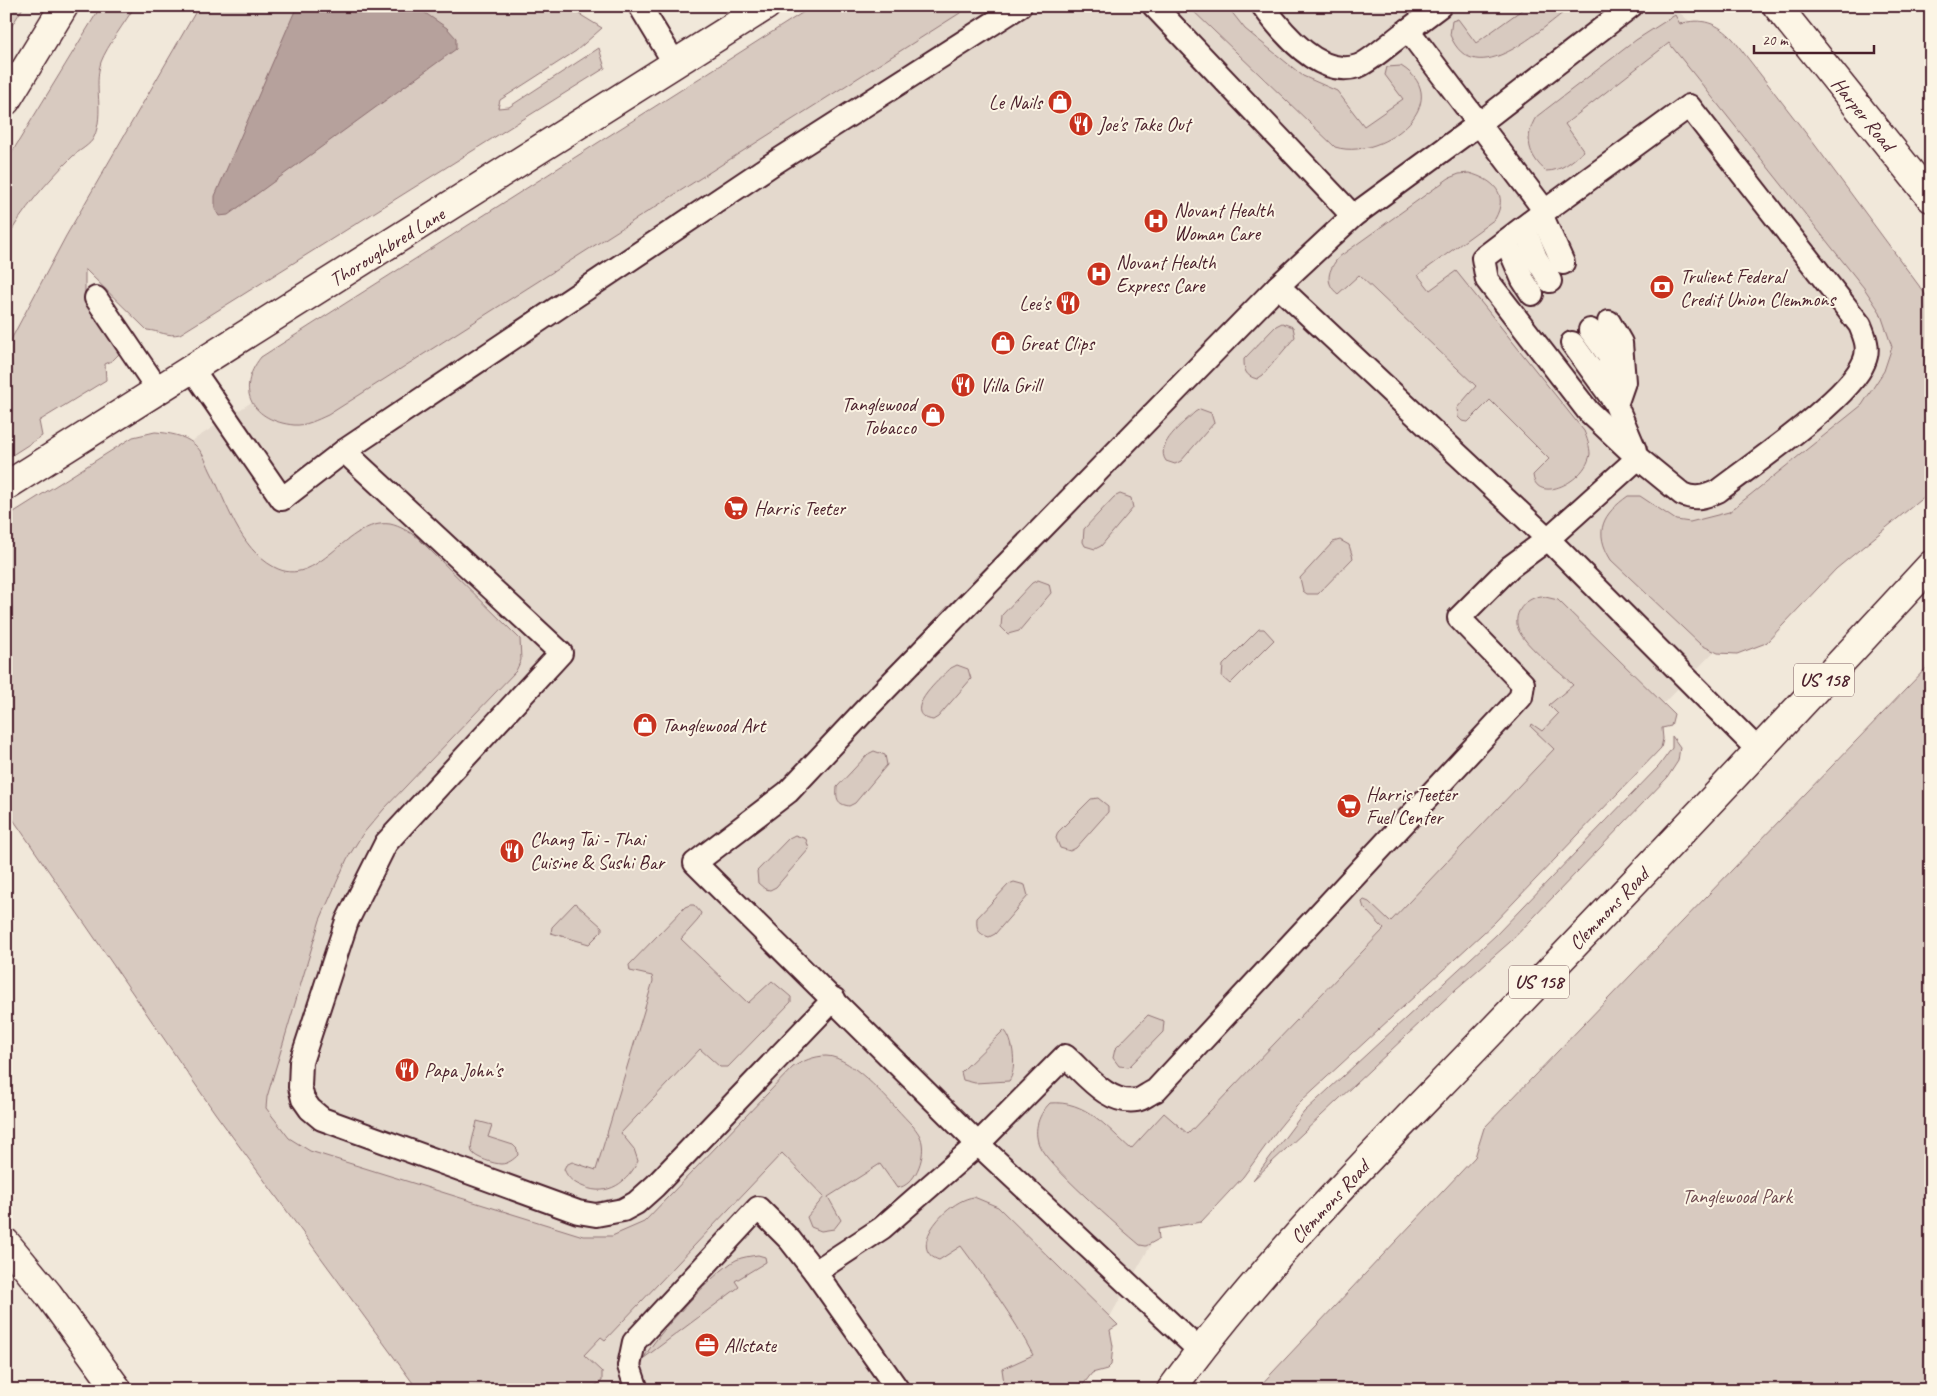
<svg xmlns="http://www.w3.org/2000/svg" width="1937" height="1396" viewBox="0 0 1937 1396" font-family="Caveat,sans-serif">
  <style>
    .built { fill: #e4d9cd }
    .green { fill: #d8cac0; stroke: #917476 }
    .water { fill: #b6a19c; stroke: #8b6d6f }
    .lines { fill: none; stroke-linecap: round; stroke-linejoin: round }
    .service-casing { stroke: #4a1f2b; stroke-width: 26 }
    .minor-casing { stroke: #4a1f2b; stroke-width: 31 }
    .secondary-casing { stroke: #4a1f2b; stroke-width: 31 }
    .primary-casing { stroke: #4a1f2b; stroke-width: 31 }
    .motorway-casing { stroke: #4a1f2b; stroke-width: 31 }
    .service { stroke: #fcf5e5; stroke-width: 22 }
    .minor { stroke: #fcf5e5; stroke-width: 28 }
    .secondary { stroke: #fcf5e5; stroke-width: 28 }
    .primary { stroke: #fcf5e5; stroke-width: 28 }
    .motorway { stroke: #fcf5e5; stroke-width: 28 }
    .labels { text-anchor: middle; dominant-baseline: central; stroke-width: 4; stroke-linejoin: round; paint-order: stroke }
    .shield { fill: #fcf5e5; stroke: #7f5f63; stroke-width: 1 }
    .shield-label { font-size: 19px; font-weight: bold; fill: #4a1f2b }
    .poi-label { font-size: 20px; fill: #4a1f2b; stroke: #fcf5e5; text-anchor: start }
    .street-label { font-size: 20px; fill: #4a1f2b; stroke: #fcf5e5 }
    .park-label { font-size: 20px; fill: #6e4a50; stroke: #fcf5e5 }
  </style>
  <rect width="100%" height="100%" fill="#f1e8da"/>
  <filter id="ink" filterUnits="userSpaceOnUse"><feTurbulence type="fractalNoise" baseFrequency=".02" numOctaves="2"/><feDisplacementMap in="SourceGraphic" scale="10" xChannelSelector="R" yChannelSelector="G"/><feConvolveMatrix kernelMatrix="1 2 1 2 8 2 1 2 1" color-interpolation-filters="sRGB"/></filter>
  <g filter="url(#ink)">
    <path class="built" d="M857 6H1672L1720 48 1931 325V430L1176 1201 1068 1390H554L292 1159 257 1106 172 454Z"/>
    <g class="green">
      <path d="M6 6H24L6 35Z"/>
      <path d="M101 6H135C126 21 107 46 101 62 93 87 105 112 94 137 91 145 78 151 72 157 48 181 21 211 6 241V162Z"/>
      <path d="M199 6H566L602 28 576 51 500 100 498 108 509 107 599 48 605 68 180 334C168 337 159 331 147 330L85 269V293L116 339 121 352 112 361 105 364 106 380 39 421 42 436 6 459V349L66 236Z"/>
      <path d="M813 6H971L328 415C317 420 305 426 294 425 253 421 234 391 261 357Z"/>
      <path d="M1188 6H1227L1245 29 1303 76 1337 91 1364 126 1403 99 1385 75 1387 67 1401 66C1458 101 1382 162 1335 147Z"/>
      <path d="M1527 6H1572C1541 28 1475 95 1450 35L1452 21 1458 19 1476 43Z"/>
      <path d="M1675 15 1680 24C1701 17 1718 23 1733 39L1815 145 1931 302V491L1836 569 1766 643 1737 654 1718 653 1701 645 1611 560C1593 531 1603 514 1628 496H1640L1676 520 1690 522 1729 512 1862 405 1884 371 1892 347 1880 312 1864 288 1669 43 1565 124 1584 151C1572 161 1562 171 1546 171 1528 156 1524 137 1536 117L1636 40Z"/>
      <path d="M1469 173C1494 180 1509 194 1495 219L1418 275 1430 290 1456 271 1584 431C1587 438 1590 447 1590 454 1586 482 1536 505 1533 475L1549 459 1490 400 1468 422 1462 421 1458 417 1457 408 1476 386 1359 275 1338 294C1324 283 1328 270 1339 257L1449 178 1459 174Z"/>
      <path d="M1282 323 1293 327 1295 337 1263 375 1257 379C1245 376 1244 370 1244 359L1276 326Z"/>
      <path d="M1200 409 1211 413 1214 423 1181 461 1175 464 1166 461C1154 444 1184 423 1195 412Z"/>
      <path d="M155 432C169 433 183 435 194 444 202 451 206 461 210 470 227 503 239 548 274 567 318 591 346 518 390 524 400 526 409 532 417 537L520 639 521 660 516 671 384 809 362 835 347 859 320 920 267 1097 266 1108 289 1138 310 1151 583 1236H612L644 1222 793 1067C803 1061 814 1056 826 1056 853 1056 894 1107 913 1126 917 1131 921 1136 922 1143 925 1158 915 1186 897 1188L880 1164 828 1197 841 1220 834 1229 821 1231 811 1227 807 1217 824 1197 782 1153 605 1340 601 1337 584 1355 602 1372V1381L589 1390H418L215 1113 6 809V517L133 437Z"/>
      <path d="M1120 494 1131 498 1133 508 1101 546 1095 549 1085 546 1083 542 1084 529 1114 497Z"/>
      <path d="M1340 540 1349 545 1353 558 1318 594H1307L1303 591 1300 578 1333 542Z"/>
      <path d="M1038 580 1049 584 1051 593 1019 631 1008 634 1001 627 1002 615 1032 583Z"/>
      <path d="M1541 596 1558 600 1674 714 1671 726 1662 728 1663 739 1661 748 1494 923 1301 1101 1278 1129 1243 1177 1201 1222 1158 1229 1159 1239 1146 1246 1140 1245C1121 1229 1046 1164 1039 1145 1033 1129 1039 1114 1050 1103 1086 1100 1106 1127 1131 1149L1164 1113 1188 1134 1384 929 1364 908 1362 902 1364 900 1369 902 1390 922 1554 749 1531 727 1532 724 1542 731 1558 714 1549 705 1573 685C1558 670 1534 653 1522 636 1509 618 1522 599 1541 596Z"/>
      <path d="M1259 629H1264L1274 640 1230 684 1222 677 1223 665Z"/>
      <path d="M1931 663V1390H1256L1475 1157 1484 1128Z"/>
      <path d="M957 665 968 669 971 679 938 717 933 720C898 714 941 678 951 668Z"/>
      <path d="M1672 736 1680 747 1678 761 1667 778 1510 942 1456 989 1253 1180 1304 1112 1496 935 1659 766 1672 748Z"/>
      <path d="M874 751 885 755 887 765 855 803 849 806C837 804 836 799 837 787L868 754Z"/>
      <path d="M1098 798 1108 806V812L1076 848 1070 851 1060 848 1056 838 1058 832 1091 799Z"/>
      <path d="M795 835 806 839 809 849 776 887 770 890 765 889 758 883 757 871 789 838Z"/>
      <path d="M1014 882 1025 885 1028 896 995 934 989 937C978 934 976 929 977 918L1009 884Z"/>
      <path d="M575 903 602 927V931L589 944 551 933 552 927Z"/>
      <path d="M690 905H694L701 913 698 920 681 939 748 1003 772 981 791 997V1002L728 1067H720L700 1049 621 1133 634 1149 638 1161C628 1182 608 1197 584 1187 574 1183 568 1179 564 1169L566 1165 572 1162 596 1170 653 981 652 976 630 971 629 965 685 907Z"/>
      <path d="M1148 1015 1164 1021 1163 1032 1129 1067 1119 1066 1113 1058 1115 1049Z"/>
      <path d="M1004 1030C1014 1039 1017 1070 1009 1081L975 1083 963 1080 961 1072Z"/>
      <path d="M477 1121 492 1125 488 1137 513 1145 517 1149 518 1155C514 1159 508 1164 501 1164 495 1164 475 1158 472 1152 469 1145 476 1129 477 1121Z"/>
      <path d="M974 1197 998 1207 1118 1325 1110 1330 1113 1346 1111 1365 1107 1369 1092 1373 1079 1390H1005L1002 1369 1033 1355C1013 1316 987 1281 961 1246L939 1260C905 1249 947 1200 974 1197Z"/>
      <path d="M758 1255 765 1257 766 1262 735 1281 739 1287 644 1358C655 1336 715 1271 736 1260 742 1257 751 1256 758 1255Z"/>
    </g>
    <path class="water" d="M297 6H415L447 28 456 38V49L228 215 219 216 215 209V196Z"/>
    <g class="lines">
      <defs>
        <g id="service">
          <path d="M640 6 675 64"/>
          <path d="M1154 6 1353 216"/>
          <path d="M1263 6C1282 32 1320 79 1358 66 1370 62 1396 38 1408 30"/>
          <path d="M1545 211 1483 258 1487 280 1588 411 1638 458"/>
          <path d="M1541 214 1563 263"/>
          <path d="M1524 227 1536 258 1550 281"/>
          <path d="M1506 241 1523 280 1532 294"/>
          <path d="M1278 286 1548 539 1759 751"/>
          <path d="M96 298 159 391"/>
          <path d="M1609 322 1621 343 1624 382 1616 405 1635 450"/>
          <path d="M1590 330 1609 356 1613 381"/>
          <path d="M1572 343 1614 401"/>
          <path d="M193 370 282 499 344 451 771 165 1020 6"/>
          <path d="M344 451 561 653 386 843 347 921 301 1062 300 1087 303 1099 310 1109 322 1119 578 1212 596 1215 623 1210 636 1203 655 1186 834 999"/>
          <path d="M815 1272 898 1390"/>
          <path d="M1199 1350 978 1144 695 863 788 792 867 708 1196 370 1278 286 1353 216 1480 123 1631 6"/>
          <path d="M637 1390 629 1366 634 1342 758 1208 790 1240 815 1272 882 1228 978 1144 1065 1056C1085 1073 1107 1105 1137 1100 1143 1099 1149 1093 1155 1091L1521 697 1523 684 1459 618 1510 567 1548 539 1638 458 1682 494C1695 500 1705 497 1718 491 1753 464 1849 399 1864 362 1870 349 1865 337 1860 325L1689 106 1545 211 1408 30 1440 6"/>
        </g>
        <g id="minor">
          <path d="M6 486 766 6"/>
          <path d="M6 1243 48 1294 118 1390"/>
        </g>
        <path id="secondary" d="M1777 6 1931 198"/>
        <path id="primary" d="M1171 1390C1265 1259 1383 1145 1494 1029 1641 876 1787 721 1931 565"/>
        <path id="motorway" d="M6 101 64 6"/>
      </defs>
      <use href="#service" class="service-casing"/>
      <use href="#minor" class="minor-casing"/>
      <use href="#secondary" class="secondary-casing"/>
      <use href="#primary" class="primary-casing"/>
      <use href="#motorway" class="motorway-casing"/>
      <use href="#service" class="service"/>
      <use href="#minor" class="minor"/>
      <use href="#secondary" class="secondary"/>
      <use href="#primary" class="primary"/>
      <use href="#motorway" class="motorway"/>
    </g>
  </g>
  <defs>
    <symbol id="shop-disc" viewBox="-11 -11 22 22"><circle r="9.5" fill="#c8321e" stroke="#fcf5e5"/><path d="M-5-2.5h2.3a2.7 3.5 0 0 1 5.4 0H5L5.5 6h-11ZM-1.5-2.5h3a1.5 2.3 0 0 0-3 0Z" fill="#fff"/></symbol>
    <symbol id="restaurant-disc" viewBox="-11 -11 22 22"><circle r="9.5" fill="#c8321e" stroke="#fcf5e5"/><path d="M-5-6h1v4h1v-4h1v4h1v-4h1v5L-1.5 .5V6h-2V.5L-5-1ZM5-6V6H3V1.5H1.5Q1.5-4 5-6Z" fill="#fff"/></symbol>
    <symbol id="hospital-disc" viewBox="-11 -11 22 22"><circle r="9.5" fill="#c8321e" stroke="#fcf5e5"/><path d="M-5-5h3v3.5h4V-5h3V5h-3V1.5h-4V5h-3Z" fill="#fff"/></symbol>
    <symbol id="bank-disc" viewBox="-11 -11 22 22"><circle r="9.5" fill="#c8321e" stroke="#fcf5e5"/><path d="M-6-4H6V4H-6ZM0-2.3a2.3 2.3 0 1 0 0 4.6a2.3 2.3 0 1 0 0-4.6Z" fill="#fff"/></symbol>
    <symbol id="supermarket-disc" viewBox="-11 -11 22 22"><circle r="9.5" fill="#c8321e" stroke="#fcf5e5"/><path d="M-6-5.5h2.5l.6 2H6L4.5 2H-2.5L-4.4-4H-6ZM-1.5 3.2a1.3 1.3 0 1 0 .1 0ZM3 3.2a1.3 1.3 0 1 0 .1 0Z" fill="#fff"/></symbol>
    <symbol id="office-disc" viewBox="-11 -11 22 22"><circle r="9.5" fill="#c8321e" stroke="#fcf5e5"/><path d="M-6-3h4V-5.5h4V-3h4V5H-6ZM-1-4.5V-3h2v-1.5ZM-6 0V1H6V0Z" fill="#fff"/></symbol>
  </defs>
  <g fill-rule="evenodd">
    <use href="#shop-disc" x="1046" y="88" width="28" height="28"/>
    <use href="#restaurant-disc" x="1067" y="110" width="28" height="28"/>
    <use href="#hospital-disc" x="1142" y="207" width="28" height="28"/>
    <use href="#hospital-disc" x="1085" y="260" width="28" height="28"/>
    <use href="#bank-disc" x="1648" y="273" width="28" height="28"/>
    <use href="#restaurant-disc" x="1054" y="289" width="28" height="28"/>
    <use href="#shop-disc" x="989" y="329" width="28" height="28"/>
    <use href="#restaurant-disc" x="949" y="371" width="28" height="28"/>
    <use href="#shop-disc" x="919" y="401" width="28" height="28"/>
    <use href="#supermarket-disc" x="722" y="494" width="28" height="28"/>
    <use href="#shop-disc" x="631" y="711" width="28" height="28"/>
    <use href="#supermarket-disc" x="1335" y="792" width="28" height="28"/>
    <use href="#restaurant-disc" x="498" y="837" width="28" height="28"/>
    <use href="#restaurant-disc" x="393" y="1056" width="28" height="28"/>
    <use href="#office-disc" x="693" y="1331" width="28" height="28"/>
  </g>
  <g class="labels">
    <g class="shield">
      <rect x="1794" y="663.5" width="60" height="33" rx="4"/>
      <rect x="1509" y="965.5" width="60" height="33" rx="4"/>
    </g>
    <g class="shield-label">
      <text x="1824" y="680">US 158</text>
      <text x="1539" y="982">US 158</text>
    </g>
    <g class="poi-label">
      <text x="1042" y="102" text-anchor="end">Le Nails</text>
      <text x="1098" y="124">Joe's Take Out</text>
      <text x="1174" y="210">Novant Health<tspan x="1174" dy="23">Woman Care</tspan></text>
      <text x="1116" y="262">Novant Health<tspan x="1116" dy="23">Express Care</tspan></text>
      <text x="1680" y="276">Trulient Federal<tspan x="1680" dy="23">Credit Union Clemmons</tspan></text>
      <text x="1050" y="303" text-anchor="end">Lee's</text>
      <text x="1020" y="343">Great Clips</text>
      <text x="980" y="385">Villa Grill</text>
      <text x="916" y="404" text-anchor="end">Tanglewood<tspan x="916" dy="23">Tobacco</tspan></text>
      <text x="754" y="508">Harris Teeter</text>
      <text x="662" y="725">Tanglewood Art</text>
      <text x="1366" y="794">Harris Teeter<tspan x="1366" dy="23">Fuel Center</tspan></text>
      <text x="530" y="839">Chang Tai - Thai<tspan x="530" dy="23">Cuisine &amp; Sushi Bar</tspan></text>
      <text x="424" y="1070">Papa John's</text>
      <text x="724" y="1345">Allstate</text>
    </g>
    <g class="street-label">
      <text transform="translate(1863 114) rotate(51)">Harper Road</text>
      <text transform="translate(387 247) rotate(-32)">Thoroughbred Lane</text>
      <text transform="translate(1609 909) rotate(-46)">Clemmons Road</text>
      <text transform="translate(1330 1202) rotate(-47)">Clemmons Road</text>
    </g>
    <g class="park-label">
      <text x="1737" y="1196">Tanglewood Park</text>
    </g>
  </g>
  <rect width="1937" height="1396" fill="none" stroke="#fcf5e5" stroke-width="25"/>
  <rect x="12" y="12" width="1912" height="1371" fill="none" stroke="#4a1f2b" stroke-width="2" filter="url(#ink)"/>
  <path d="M1754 45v8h120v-8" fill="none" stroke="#4a1f2b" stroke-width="2.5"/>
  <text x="1762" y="45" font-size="15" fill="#4a1f2b" stroke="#fcf5e5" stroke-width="4" paint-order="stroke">20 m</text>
</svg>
